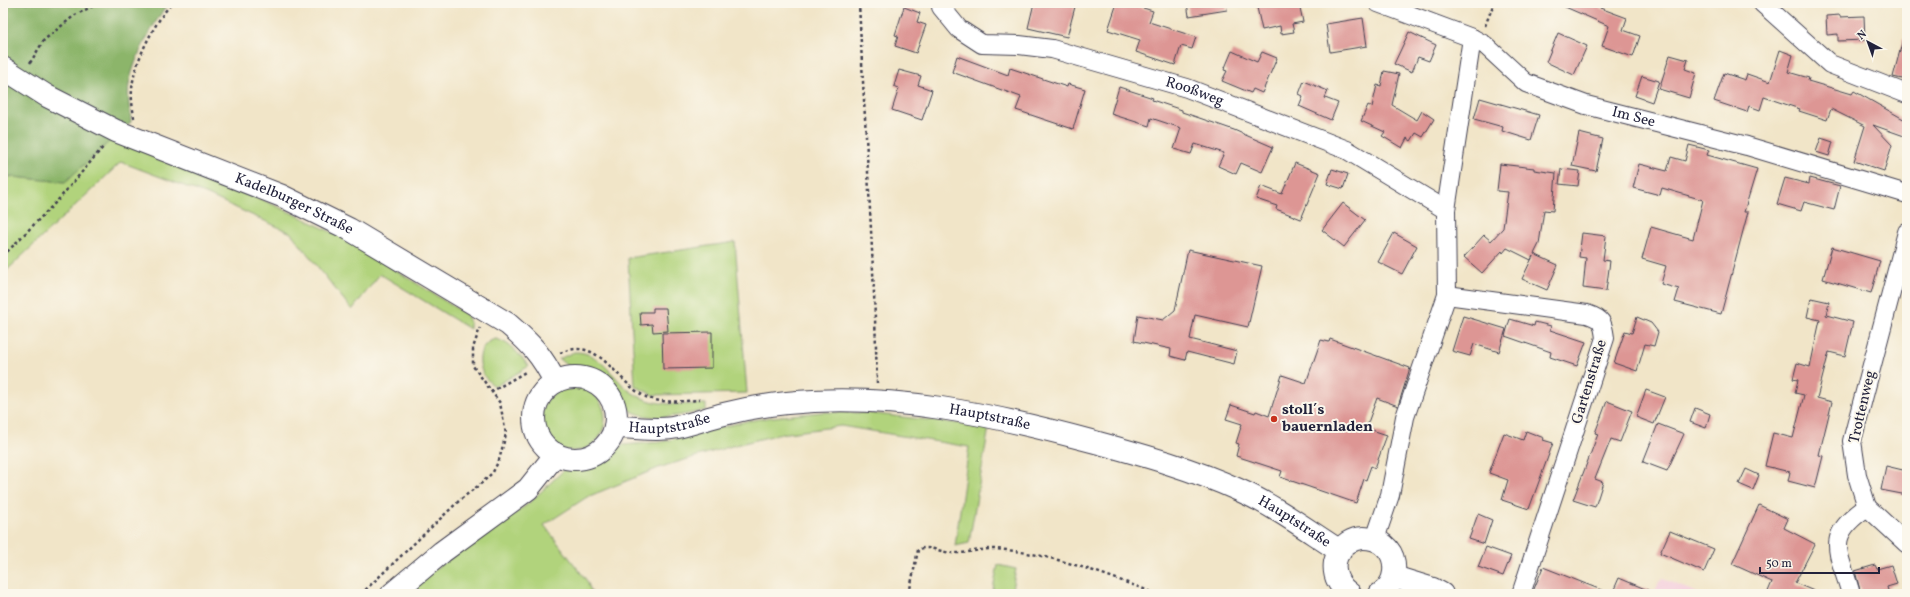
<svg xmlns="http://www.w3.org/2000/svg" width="1910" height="597" viewBox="0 0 1910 597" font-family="Vollkorn,serif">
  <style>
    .built { fill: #f4cfdd }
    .green { fill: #b1d37b; stroke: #6a7a5b }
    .forest { fill: #8cb56b; stroke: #576c53 }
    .building { fill: #dd9694 }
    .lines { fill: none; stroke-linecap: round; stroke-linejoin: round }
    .minor-casing { stroke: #413f50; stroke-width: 20 }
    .secondary-casing { stroke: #413f50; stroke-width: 24 }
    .path { stroke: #413f50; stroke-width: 2.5; stroke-dasharray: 3 3; stroke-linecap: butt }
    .minor { stroke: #fff; stroke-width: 18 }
    .secondary { stroke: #fff; stroke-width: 22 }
    .poi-dot { fill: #c8321e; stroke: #fbf7ec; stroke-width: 1.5 }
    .labels { text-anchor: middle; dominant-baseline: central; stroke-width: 4; stroke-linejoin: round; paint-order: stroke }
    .street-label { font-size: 15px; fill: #22223b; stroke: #fbf7ec }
    .poi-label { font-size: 15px; font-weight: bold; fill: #22223b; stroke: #fbf7ec; text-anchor: start }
  </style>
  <rect width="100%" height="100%" fill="#fbf7ec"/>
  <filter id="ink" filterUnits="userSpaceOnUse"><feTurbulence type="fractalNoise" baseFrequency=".025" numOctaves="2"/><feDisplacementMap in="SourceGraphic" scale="8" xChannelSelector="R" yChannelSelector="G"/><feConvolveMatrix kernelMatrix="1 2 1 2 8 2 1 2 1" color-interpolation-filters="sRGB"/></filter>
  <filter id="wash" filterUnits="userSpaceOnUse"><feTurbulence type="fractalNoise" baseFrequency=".012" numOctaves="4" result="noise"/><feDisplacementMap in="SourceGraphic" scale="16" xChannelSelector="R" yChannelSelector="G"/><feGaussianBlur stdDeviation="0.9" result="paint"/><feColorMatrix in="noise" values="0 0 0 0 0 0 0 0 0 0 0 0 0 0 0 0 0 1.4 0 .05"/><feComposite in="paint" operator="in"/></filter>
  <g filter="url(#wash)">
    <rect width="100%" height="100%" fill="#f1e5c8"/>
    <path class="built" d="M1663 579 1700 594H1654L1659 582Z"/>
    <g class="green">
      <path d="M113 138 243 191 307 220 349 241 467 315 470 323V329L380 274 352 310 291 233 208 195 121 162 3 274V176L65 182Z"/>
      <path d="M735 242 747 393 653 395 635 386 628 258Z"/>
      <path d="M496 339C511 343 519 355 529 366L496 386C477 379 472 344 496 339Z"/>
      <path d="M574 352C603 351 614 383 636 395 657 407 682 404 706 404V410C678 416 645 425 621 404 612 396 610 385 600 378 585 369 573 372 559 359Z"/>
      <circle cx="573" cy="419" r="32"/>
      <path d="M822 412 868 413 989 427 969 543 955 546 969 447 841 426 780 434 732 446 661 467 587 497 544 525 587 581 592 594H405L422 578 528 504 564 470 590 465 614 449 623 445 661 442 747 421 773 417Z"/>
      <path d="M998 565 1016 569 1011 594H992Z"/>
    </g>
    <path class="forest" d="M3 3H168C152 27 135 55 129 84 127 96 130 110 131 122L65 182 3 176Z"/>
    <g id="blocks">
      <g class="building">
        <path d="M1034 3H1076L1067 37 1028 28Z"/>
        <path d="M1117 3H1127L1153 11 1149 22 1196 37 1192 49 1181 46 1175 65 1136 52 1140 40 1108 30Z"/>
        <path d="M1187 3H1226L1227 10 1189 16Z"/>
        <path d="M1256 3H1299L1303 22 1292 24 1294 32 1281 34 1280 26 1262 30Z"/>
        <path d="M1556 3H1602L1600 8 1627 18 1623 30 1640 36 1633 57 1602 46 1609 26Z"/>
        <path d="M904 7 920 13 917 22 926 25 916 53 895 46 898 36 895 35Z"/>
        <path d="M1840 15V17L1864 16 1865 40 1838 41V34L1827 35 1826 16Z"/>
        <path d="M1363 18 1367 46 1330 52 1326 24Z"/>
        <path d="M1409 32 1436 45 1429 61 1418 57 1412 72 1394 64Z"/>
        <path d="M1558 33 1587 46 1574 75 1546 62Z"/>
        <path d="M1903 39 1907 40V80L1893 77Z"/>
        <path d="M1780 50 1793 55 1788 72 1809 78 1808 81 1852 94 1854 91 1907 121V137L1873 125 1892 145 1884 171 1854 161 1865 126 1831 109 1827 120 1799 111 1800 109 1764 97 1760 110 1749 106 1747 112 1714 101 1724 73 1745 80 1747 74 1770 82Z"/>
        <path d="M1232 51 1257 62 1262 52 1277 58 1262 93 1253 89 1251 93 1222 81 1227 71 1224 70Z"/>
        <path d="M1670 55 1688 60 1685 69 1696 73 1689 98 1659 89Z"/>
        <path d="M957 56 1008 75 1010 68 1067 87 1068 84 1085 89 1073 129 1016 110 1021 97 952 72Z"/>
        <path d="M899 70 921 76 918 85 932 90 922 120 892 110 899 88 894 86Z"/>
        <path d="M1384 71 1399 74 1392 105 1417 120 1422 111 1434 119 1423 137 1416 133 1411 141 1407 138 1402 148 1382 136 1385 132 1361 121 1368 105 1372 107 1377 85 1381 86Z"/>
        <path d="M1642 76 1659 81 1652 102 1635 96Z"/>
        <path d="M1304 81 1328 91 1325 98 1338 103 1331 120 1299 106 1303 96 1299 94Z"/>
        <path d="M1119 87 1153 98 1152 100 1182 110V112L1234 130 1273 147 1262 172 1241 163 1236 174 1218 166 1224 153 1195 144 1191 154 1174 149 1181 128 1151 118 1149 126 1111 114Z"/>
        <path d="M1480 98 1539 115 1531 140 1502 131 1503 127 1474 119Z"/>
        <path d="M1579 133 1603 139 1596 171 1572 166Z"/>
        <path d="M1821 138 1833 142 1829 156 1816 152Z"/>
        <path d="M1689 145 1709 150 1707 155 1757 169 1744 212H1748L1721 314 1675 302 1679 289 1661 284 1666 266 1642 259 1651 227 1693 239 1703 200 1662 188 1660 195 1633 188 1639 164 1667 171 1671 157 1685 161Z"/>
        <path d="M1295 163 1320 173 1301 219 1276 209 1277 206 1256 199 1261 186 1282 194Z"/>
        <path d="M1500 164 1534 168V170L1556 173 1553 211 1544 210 1539 244 1534 254 1558 265 1547 290 1522 279 1533 256 1531 260 1507 248 1503 253 1502 251 1482 273 1464 257 1484 235 1491 241 1503 228 1508 192 1497 191Z"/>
        <path d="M1332 169 1348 174 1343 189 1327 184Z"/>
        <path d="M1561 169 1580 171 1578 186 1559 184Z"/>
        <path d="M1785 178 1809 184 1810 178 1840 186 1834 210 1804 202 1801 211 1777 204Z"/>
        <path d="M1343 203 1365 220 1344 247 1322 230Z"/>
        <path d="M1394 233 1417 246 1402 274 1378 262Z"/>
        <path d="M1582 233 1606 236 1603 260 1610 261 1606 291 1583 288 1586 258 1579 257Z"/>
        <path d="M1832 247 1880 261 1871 293 1823 279Z"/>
        <path d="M1188 250 1262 266 1248 327 1195 315 1190 339 1237 351 1234 364 1187 352 1185 360 1170 356 1171 349 1134 341 1138 315 1163 320 1175 310Z"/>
        <path d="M1811 298 1829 302 1826 315 1853 322 1845 356 1829 352 1817 398 1832 402 1819 455 1823 456 1815 488 1788 481 1790 472 1765 466 1773 433 1793 438 1804 395 1795 393 1798 380 1793 379 1797 363 1810 367 1820 320 1807 317Z"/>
        <path d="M653 308H666L668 331 653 332 652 324 641 325 640 312H653Z"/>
        <path d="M1463 316 1506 329 1499 352 1474 344 1470 356 1452 351Z"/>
        <path d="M1637 317 1651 323 1658 332 1654 346 1645 344 1637 371 1614 363 1625 331 1632 333Z"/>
        <path d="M1510 319 1534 326 1535 322 1551 326 1550 330 1586 342 1577 366 1550 357 1551 352 1505 336Z"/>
        <path d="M712 332V368L663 369 662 333Z"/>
        <path d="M1330 339 1410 368 1398 406 1377 398 1366 428 1387 435 1375 468 1371 466 1366 480 1364 479 1356 503 1280 477 1282 471 1236 456 1239 444 1236 443 1242 424 1226 419 1231 405 1255 413 1256 411 1269 416 1282 375 1306 383 1321 340 1329 342Z"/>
        <path d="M1646 390 1665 397 1654 424 1636 417Z"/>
        <path d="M1607 401 1632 411 1620 442 1611 439 1595 479 1603 482 1595 507 1573 500 1598 434 1595 433Z"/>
        <path d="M1695 408 1710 414 1706 428 1690 422Z"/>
        <path d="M1658 424 1684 434 1667 471 1643 462Z"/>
        <path d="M1526 431 1544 438 1543 440 1553 443 1529 509 1502 500 1508 480 1489 473 1504 433 1523 440Z"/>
        <path d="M1886 466 1907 471V495L1881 490Z"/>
        <path d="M1746 469 1759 475 1753 490 1739 484Z"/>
        <path d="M1759 505 1788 519 1784 528 1815 544 1795 583 1821 594H1767L1772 582 1732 564Z"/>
        <path d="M1478 514 1492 520 1484 544 1469 539Z"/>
        <path d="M1670 531 1714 549 1704 572 1660 553Z"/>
        <path d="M1486 547 1511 556 1503 576 1478 567Z"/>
        <path d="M1875 565 1877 569 1891 565 1897 584 1887 587 1889 594H1861L1855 571Z"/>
        <path d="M1543 567 1609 593V594H1532Z"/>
        <path d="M1619 578 1657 594H1612Z"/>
      </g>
    </g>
  </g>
  <g filter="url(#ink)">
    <use href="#blocks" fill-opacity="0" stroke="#413f50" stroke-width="1"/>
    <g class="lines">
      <defs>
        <g id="minor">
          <path id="s1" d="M941 3V7L959 29 982 44 1019 45 1052 49 1187 88 1347 150 1446 210"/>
          <path id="s2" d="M1378 3 1472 38 1485 45 1526 83 1586 105 1747 146 1907 194"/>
          <path d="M1762 3 1830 64 1907 94"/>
          <path d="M1447 295 1587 314C1602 319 1603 322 1605 338L1521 594"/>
          <path d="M1867 507 1857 475 1852 441 1907 232"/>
          <path d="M1867 507 1907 544"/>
          <path d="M1375 539 1390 495 1405 417 1447 295 1446 210 1472 38"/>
          <path d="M1851 594C1839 551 1823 537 1867 507"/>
        </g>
        <g id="secondary">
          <path id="s3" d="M3 68 47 96 116 131 282 196 349 229 508 324C530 343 542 355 555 382"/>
          <circle cx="575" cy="418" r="41"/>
          <path id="s4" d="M615 427C633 427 654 431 672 428 690 425 707 418 724 414 744 409 767 405 787 403 891 392 995 415 1095 442 1143 455 1193 469 1239 490 1275 506 1307 530 1340 551"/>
          <path d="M1394 577 1433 589 1442 594"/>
          <path d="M392 594 442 552 528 489 556 454"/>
          <path d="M1350 594C1339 586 1333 576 1335 562 1343 525 1398 533 1394 572 1393 582 1388 589 1380 594"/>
        </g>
      </defs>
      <use href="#minor" class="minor-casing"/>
      <use href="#secondary" class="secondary-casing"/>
      <g class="path">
        <path d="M859 3C865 130 874 257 877 383"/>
        <path d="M1485 26 1494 3"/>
        <path d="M30 63 44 40 75 15 99 3"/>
        <path d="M134 118C133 109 131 99 132 90 133 64 154 23 172 3"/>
        <path d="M3 256 59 199 104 146"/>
        <path d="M560 353C600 335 615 382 646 397 661 404 683 401 700 400"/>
        <path d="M491 392 527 371"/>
        <path d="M361 594 461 499 483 482 493 472 499 460 506 434 500 403 473 366V348L480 328"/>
        <path d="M909 594 918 550C926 544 943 553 953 553 967 554 982 548 996 549 1051 553 1106 575 1157 594"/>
      </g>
      <use href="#minor" class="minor"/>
      <use href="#secondary" class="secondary"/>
    </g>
  </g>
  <circle class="poi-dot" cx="1274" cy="419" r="4"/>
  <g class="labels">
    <g class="street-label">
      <text stroke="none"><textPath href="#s1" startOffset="279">Rooßweg</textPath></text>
      <text stroke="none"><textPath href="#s2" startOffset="284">Im See</textPath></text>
      <text stroke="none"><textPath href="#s3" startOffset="322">Kadelburger Straße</textPath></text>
      <text transform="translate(1590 382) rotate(-73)">Gartenstraße</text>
      <text transform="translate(1863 407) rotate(-77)">Trottenweg</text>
      <text stroke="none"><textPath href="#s4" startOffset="379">Hauptstraße</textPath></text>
      <text stroke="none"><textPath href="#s4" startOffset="55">Hauptstraße</textPath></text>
      <text stroke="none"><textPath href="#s4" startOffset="703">Hauptstraße</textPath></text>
    </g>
    <g class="poi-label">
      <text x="1282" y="410">stoll´s<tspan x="1282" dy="17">bauernladen</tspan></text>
    </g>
  </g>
  <rect width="1910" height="597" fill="none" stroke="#fbf7ec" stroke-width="16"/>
  <g transform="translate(1868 42) rotate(319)" stroke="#fbf7ec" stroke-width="3" paint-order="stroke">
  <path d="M0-3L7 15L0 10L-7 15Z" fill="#22223b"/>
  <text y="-6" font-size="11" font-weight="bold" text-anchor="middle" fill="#22223b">N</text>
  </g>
  <path d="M1760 567v6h119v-6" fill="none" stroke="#22223b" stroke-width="2"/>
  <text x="1766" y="567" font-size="12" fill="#22223b" stroke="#fbf7ec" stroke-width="3" paint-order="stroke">50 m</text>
</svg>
